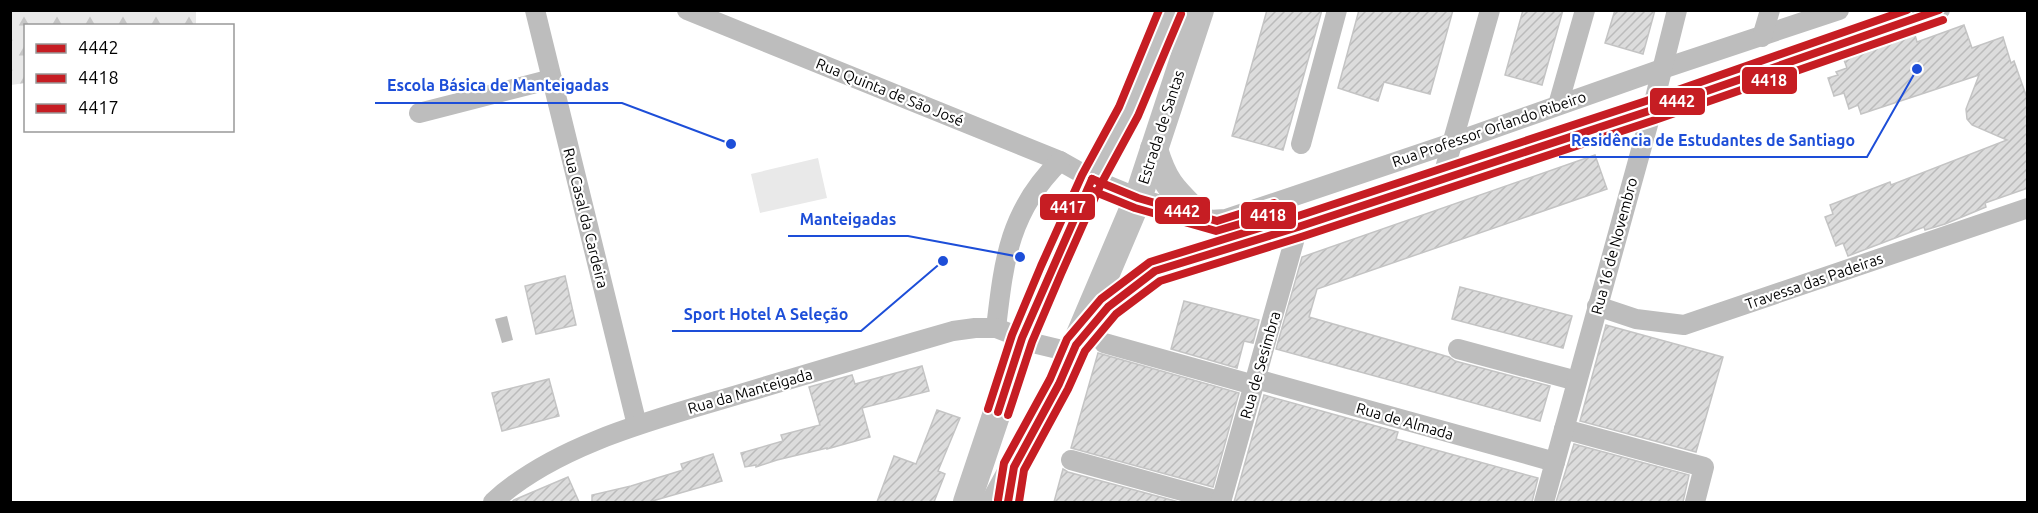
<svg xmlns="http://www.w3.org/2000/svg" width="2038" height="513" viewBox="0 0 2038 513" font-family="Ubuntu,sans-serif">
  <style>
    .grass { fill: #e9e9e9 }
    .forest { fill: url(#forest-firs) }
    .water { fill: #bbb }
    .building { fill: url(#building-hatch); stroke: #c4c4c4; stroke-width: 1.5 }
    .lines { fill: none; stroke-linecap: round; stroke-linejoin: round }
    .minor { stroke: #bdbdbd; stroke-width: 20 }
    .secondary { stroke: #c0c0c0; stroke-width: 28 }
    .bus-1-casing { stroke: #fff; stroke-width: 12 }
    .bus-2-casing { stroke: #fff; stroke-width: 12 }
    .bus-3-casing { stroke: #fff; stroke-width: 12 }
    .bus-1 { stroke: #c61d23; stroke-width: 8 }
    .bus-2 { stroke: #c61d23; stroke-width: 8 }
    .bus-3 { stroke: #c61d23; stroke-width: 8 }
    .labels { text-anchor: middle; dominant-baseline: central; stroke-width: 4.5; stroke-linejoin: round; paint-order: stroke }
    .street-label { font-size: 15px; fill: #000; stroke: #fff }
    .leader { fill: none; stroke: #1d4ed8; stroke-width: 2 }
    .callout-dot { fill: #1d4ed8; stroke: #fff; stroke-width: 2 }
    .callout-label { font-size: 16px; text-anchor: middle; font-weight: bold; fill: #1d4ed8; stroke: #fff; stroke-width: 4.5; stroke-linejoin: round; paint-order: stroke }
    .line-badge { stroke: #fff; stroke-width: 2 }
    .badge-label { font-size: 16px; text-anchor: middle; font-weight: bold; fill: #fff }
  </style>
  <defs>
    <pattern id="forest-firs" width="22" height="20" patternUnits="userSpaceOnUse" patternTransform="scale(1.5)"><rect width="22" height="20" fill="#e9e9e9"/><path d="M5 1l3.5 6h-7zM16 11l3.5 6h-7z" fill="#c6c6c6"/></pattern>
    <pattern id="building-hatch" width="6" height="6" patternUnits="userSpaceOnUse" patternTransform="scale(1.5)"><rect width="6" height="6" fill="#dcdcdc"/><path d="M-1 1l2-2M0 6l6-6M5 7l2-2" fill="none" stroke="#bbb"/></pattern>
  </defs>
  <rect width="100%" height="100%" fill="#fff"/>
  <path class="grass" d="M818 158 827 198 760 213 751 174Z"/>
  <path class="forest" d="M11 10 196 11V25L26 26 25 83 11 85Z"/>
  <path class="water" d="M507 316 513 340 502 343 495 319Z"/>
  <g class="building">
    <path d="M1267 10H1322L1283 150 1232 136Z"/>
    <path d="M1359 10H1453L1430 94 1384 82 1378 101 1338 88Z"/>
    <path d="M1523 10H1563L1542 85 1505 75Z"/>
    <path d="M1615 10H1655L1643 54 1605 43Z"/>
    <path d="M1964 25 1972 48 2003 37 2011 63 2014 61 2028 101V188L1985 203 1986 207 1945 224 1925 230 1924 227 1848 256 1843 243 1836 246 1825 217 1833 214 1830 205 1890 182 1891 185 2007 140 1972 125 1967 119 1966 109 1979 75 1861 114 1858 105 1849 109 1844 93 1834 96 1828 78 1838 75 1836 72 1847 68 1844 60 1915 35 1917 42Z"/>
    <path d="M1595 155 1607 189 1317 289 1309 317 1449 357 1455 361 1550 386 1540 421 1276 349 1302 257Z"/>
    <path d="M565 276 576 325 536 334 525 286Z"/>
    <path d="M1460 287 1572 316 1563 348 1452 319Z"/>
    <path d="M1184 301 1259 320 1253 343 1244 341 1237 368 1171 349Z"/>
    <path d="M1606 325 1723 357 1696 452 1580 421Z"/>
    <path d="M1098 353 1239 393 1213 487 1071 448Z"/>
    <path d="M922 366 929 391 862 408 870 437 827 449V448L777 460 756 467V465L745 467 741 453 783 441 781 435 820 425 809 387 852 375 855 384Z"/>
    <path d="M549 379 559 416 502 431 492 393Z"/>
    <path d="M1264 395 1398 432 1396 439 1538 478 1532 502H1234Z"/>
    <path d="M937 410 960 418 938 471 945 474 934 502H877L894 456 916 464Z"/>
    <path d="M1574 444 1689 475 1683 502H1556Z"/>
    <path d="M713 454 722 481 649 502H592V495L631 486 683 470 681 464Z"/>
    <path d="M1063 469 1068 472 1179 502H1054Z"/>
    <path d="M568 477 579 502H512L514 500Z"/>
  </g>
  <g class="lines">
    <g class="minor">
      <path d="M535 10 637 425"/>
      <path d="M687 10 1060 161 1092 179 1138 198 1209 220 1226 219 1452 143 1662 69 1839 10"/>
      <path d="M1762 37 1770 10"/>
      <path d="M1558 105 1585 10"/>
      <path d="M419 113 552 79"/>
      <path d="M1301 144 1337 10"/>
      <path d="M1442 179 1490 10"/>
      <path d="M1597 306 1636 319 1684 325 2028 208"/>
      <path d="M996 328C1004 260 1009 211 1060 161"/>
      <path d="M1104 343 1254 385"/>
      <path d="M1458 349 1577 381"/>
      <path d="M1256 379 1555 462"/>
      <path d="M1564 429 1704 467 1695 502"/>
      <path d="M1071 460 1222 502"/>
      <path d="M493 502C558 442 664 417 747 392 815 372 884 351 953 331L975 328H996L1037 344 1062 350 1076 345 1108 307 1123 294 1155 271 1298 227 1652 110 1940 10"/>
      <path d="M1221 502 1298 227"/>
      <path d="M1544 502 1652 110 1677 10"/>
    </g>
    <g class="secondary">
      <path d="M1154 149C1165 186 1175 192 1201 218"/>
      <path d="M967 502 1022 338 1092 179 1128 112 1171 10"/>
      <path d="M995 502 1059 384 1138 198 1200 10"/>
    </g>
    <defs>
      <g id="bus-1">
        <path d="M1092 179 1138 198 1217 221 1274 203"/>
        <path d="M998 412 1022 338 1092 179"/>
        <path d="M1008 502 1014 467 1059 384 1076 345 1108 307 1155 271 1298 227 1652 110 1939 10"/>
      </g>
      <g id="bus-2">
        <path d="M1088 189 1135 208 1216 231 1277 213"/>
        <path d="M1008 415 1032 342 1061 274 1101 184 1138 116 1181 14"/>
        <path d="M1019 502 1024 470 1068 389 1085 351 1116 314 1160 281 1301 237 1655 120 1943 20"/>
      </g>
      <g id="bus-3">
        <path d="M988 409 1012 335 1041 266 1082 175 1119 107 1159 10"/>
        <path d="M998 500 1004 463 1050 379 1067 339 1101 299 1150 262 1295 217 1649 100 1907 10"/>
      </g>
    </defs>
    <use href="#bus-1" class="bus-1-casing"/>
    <use href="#bus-2" class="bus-2-casing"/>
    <use href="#bus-3" class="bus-3-casing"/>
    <use href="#bus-1" class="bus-1"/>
    <use href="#bus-2" class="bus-2"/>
    <use href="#bus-3" class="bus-3"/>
  </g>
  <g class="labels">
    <g class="street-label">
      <text transform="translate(890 92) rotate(22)">Rua Quinta de São José</text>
      <text transform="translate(1161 127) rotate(-72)">Estrada de Santas</text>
      <text transform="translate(1489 129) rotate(-19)">Rua Professor Orlando Ribeiro</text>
      <text transform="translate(586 218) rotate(76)">Rua Casal da Cardeira</text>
      <text transform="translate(1614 246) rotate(-75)">Rua 16 de Novembro</text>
      <text transform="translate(1814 281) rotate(-19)">Travessa das Padeiras</text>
      <text transform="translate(1260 365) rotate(-74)">Rua de Sesimbra</text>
      <text transform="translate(750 391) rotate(-16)">Rua da Manteigada</text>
      <text transform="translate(1405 421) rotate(16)">Rua de Almada</text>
    </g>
  </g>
  <path class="leader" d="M731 144L622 103H375M1917 69L1867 157H1559M1020 257L908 236H788M943 261L861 331H672"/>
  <g class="callout-dot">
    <circle cx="731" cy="144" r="6"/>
    <circle cx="1917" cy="69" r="6"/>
    <circle cx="1020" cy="257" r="6"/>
    <circle cx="943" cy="261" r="6"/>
  </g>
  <g class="callout-label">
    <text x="498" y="91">Escola Básica de Manteigadas</text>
    <text x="1713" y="146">Residência de Estudantes de Santiago</text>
    <text x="848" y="225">Manteigadas</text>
    <text x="766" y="320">Sport Hotel A Seleção</text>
  </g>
  <g class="line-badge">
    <rect x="1741" y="66" width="57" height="29" rx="6" fill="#c61d23"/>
    <rect x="1649" y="87" width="57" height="29" rx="6" fill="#c61d23"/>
    <rect x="1039" y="193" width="57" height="28" rx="6" fill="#c61d23"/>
    <rect x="1154" y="196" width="57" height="29" rx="6" fill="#c61d23"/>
    <rect x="1240" y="201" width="57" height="29" rx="6" fill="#c61d23"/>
  </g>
  <g class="badge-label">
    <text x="1769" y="86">4418</text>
    <text x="1677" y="107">4442</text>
    <text x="1068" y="213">4417</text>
    <text x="1182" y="217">4442</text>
    <text x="1268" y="221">4418</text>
  </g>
  <rect width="2038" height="513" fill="none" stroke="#000000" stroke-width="24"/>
  <rect x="24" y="24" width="210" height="108" fill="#ffffff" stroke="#999999" stroke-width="1.5"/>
  <rect x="36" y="44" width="30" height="9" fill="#c61d23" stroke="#999999" stroke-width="1.5"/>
  <text x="78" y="54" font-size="18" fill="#000000">4442</text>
  <rect x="36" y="74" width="30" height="9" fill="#c61d23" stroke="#999999" stroke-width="1.5"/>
  <text x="78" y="84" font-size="18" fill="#000000">4418</text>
  <rect x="36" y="104" width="30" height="9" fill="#c61d23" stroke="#999999" stroke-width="1.5"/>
  <text x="78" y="114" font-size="18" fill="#000000">4417</text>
</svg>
